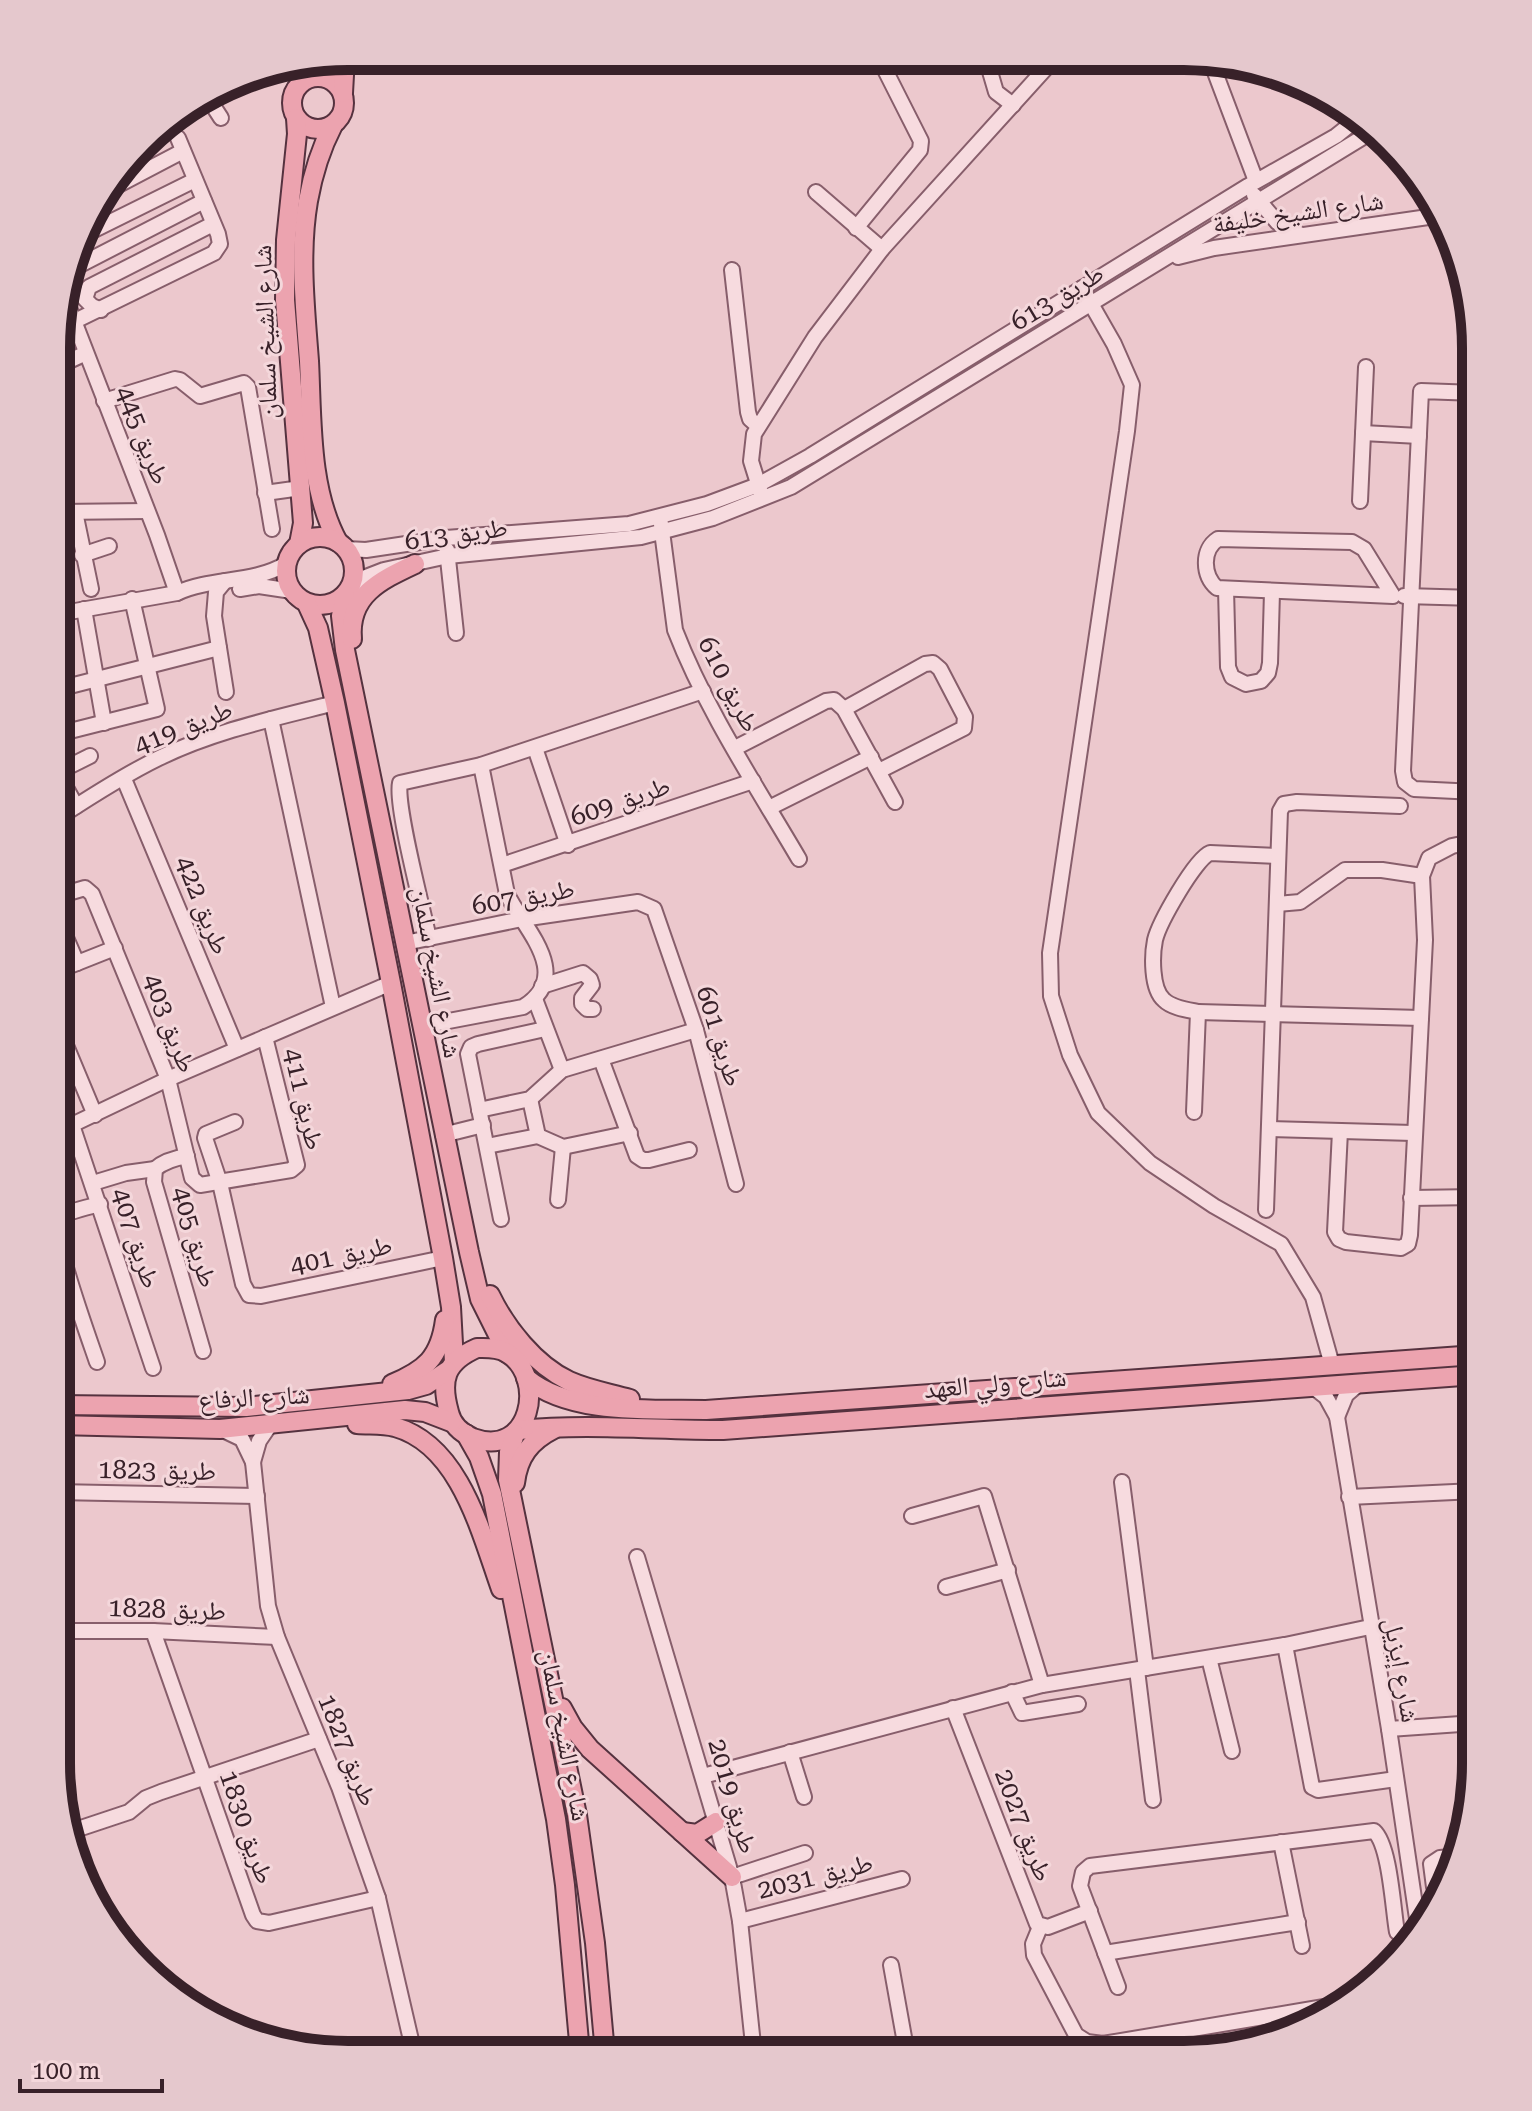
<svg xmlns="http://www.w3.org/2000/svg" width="1532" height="2111" viewBox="0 0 1532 2111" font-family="'Roboto Serif','Noto Naskh Arabic',serif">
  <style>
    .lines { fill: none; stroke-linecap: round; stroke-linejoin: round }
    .minor-casing { stroke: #875e6b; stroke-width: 18 }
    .major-casing { stroke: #55323f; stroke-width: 22 }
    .minor { stroke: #f7dbdf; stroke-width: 14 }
    .major { stroke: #eca3af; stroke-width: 18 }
    .labels { text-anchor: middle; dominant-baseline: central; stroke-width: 6; stroke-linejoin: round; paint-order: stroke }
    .street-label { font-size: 26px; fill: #382129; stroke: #f4d7db }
    .rim { fill: none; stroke: #382129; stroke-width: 10 }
  </style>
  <rect width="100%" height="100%" fill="#ecc8cd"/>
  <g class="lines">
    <defs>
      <g id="minor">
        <path d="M986 58 996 92 1013 105"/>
        <path d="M1210 59 1256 181"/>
        <path d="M208 98 221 118"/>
        <path d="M816 192 882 249"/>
        <path d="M103 193 183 151"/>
        <path d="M1254 195 1277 222 1301 235"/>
        <path d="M856 228 920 150 921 141 879 58"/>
        <path d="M84 235 195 180"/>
        <path d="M1178 257 1214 248 1442 215"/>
        <path d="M76 267 204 201"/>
        <path d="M732 270 748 412 750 419 758 426"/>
        <path d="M1082 288 1114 344 1132 385 1127 431 1050 953 1051 996 1070 1055 1098 1113 1150 1163 1214 1206 1281 1244 1313 1297 1332 1365"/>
        <path d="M64 295 157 535 177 593"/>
        <path d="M101 310 92 306 85 299 89 287 213 224"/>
        <path d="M73 322 214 253 220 244 218 234 178 138"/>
        <path d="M58 366 84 354"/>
        <path d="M104 401 175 379 180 380 200 396 244 383 248 387 272 529"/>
        <path d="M1363 433 1419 436"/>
        <path d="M265 493 301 488"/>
        <path d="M761 493 751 461 754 434 815 337 882 249 1055 58"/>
        <path d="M1360 501 1366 367"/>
        <path d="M58 512 147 511"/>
        <path d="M75 512 91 589"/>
        <path d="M661 524 675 630C706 710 755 784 799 859"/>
        <path d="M58 537 78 532"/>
        <path d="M1218 539 1352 542 1364 549 1393 596 1217 588C1203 576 1201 550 1218 539Z"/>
        <path d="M346 549 366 550 446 538 629 524 707 504 758 485 810 456 1248 186 1336 136 1361 116"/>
        <path d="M447 550 456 633"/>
        <path d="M82 555 109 546"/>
        <path d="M225 581 216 592 214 616 226 692"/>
        <path d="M240 589 259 586 292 591"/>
        <path d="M1226 589 1228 667 1232 677 1246 684 1261 681 1268 673 1270 663 1272 592"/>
        <path d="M348 591 366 577 384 570 448 556 641 537 713 518 791 487 1373 131"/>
        <path d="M1404 596 1476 598"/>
        <path d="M84 609 104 723"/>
        <path d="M58 614 177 593C212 577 252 584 286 564"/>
        <path d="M58 689 219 648"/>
        <path d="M844 709 925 664 933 663 940 669 965 717 964 728 879 771"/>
        <path d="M58 713 65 731"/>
        <path d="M271 719 333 1007"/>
        <path d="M58 734 157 709 132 599"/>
        <path d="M535 748 568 845"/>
        <path d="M735 748 826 701 834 700 844 709 895 802"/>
        <path d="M58 772 90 756"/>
        <path d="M58 773 76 806"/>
        <path d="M124 779 237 1049"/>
        <path d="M1476 792 1414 789 1405 782 1403 771 1421 391 1476 393"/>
        <path d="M769 808 871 757"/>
        <path d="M58 818C90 797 124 775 159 758 214 731 276 718 335 703"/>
        <path d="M502 865 753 781"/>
        <path d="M58 896 85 888 92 894 168 1079 192 1178 200 1185 291 1170 297 1165 265 1037"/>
        <path d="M1277 904 1300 902 1345 870H1382L1422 876"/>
        <path d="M57 917 77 963"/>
        <path d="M429 939C423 909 395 805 400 783L481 765 703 691"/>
        <path d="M405 943 522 919 638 902 654 909 696 1030 736 1184"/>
        <path d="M57 971 115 948"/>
        <path d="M542 986 583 973 590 979 592 985 582 998V1004L587 1009H593"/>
        <path d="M535 999 562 1070"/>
        <path d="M1198 1012 1421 1018"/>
        <path d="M57 1024 95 1115"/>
        <path d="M422 1026 523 1007C575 975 523 928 507 894L481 765"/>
        <path d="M601 1059 637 1156 643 1160H649L689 1150"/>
        <path d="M530 1099 538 1136 563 1147 630 1133"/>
        <path d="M479 1110 530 1099 562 1070 696 1030"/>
        <path d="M1194 1112 1198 1012C1188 1010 1172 1008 1164 1000 1151 989 1152 955 1155 940 1159 923 1195 859 1210 853L1278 856"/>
        <path d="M235 1122 206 1134 205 1138 220 1183 243 1284 249 1295 261 1296 443 1258"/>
        <path d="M72 1125 153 1368"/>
        <path d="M1269 1129 1413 1133"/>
        <path d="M1340 1131 1335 1232 1339 1239 1346 1242 1401 1248 1408 1244 1410 1235 1425 940 1422 876 1429 858 1452 846 1476 841"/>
        <path d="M57 1132 168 1079 391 983"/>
        <path d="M443 1135 483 1125"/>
        <path d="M487 1146 538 1136"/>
        <path d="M187 1156C175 1158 164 1161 155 1169L154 1182 203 1351"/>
        <path d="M93 1183 126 1173 155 1169"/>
        <path d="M1411 1198 1476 1197"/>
        <path d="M558 1200 563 1147"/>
        <path d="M1266 1210 1280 811 1284 804 1297 802 1400 806"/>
        <path d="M501 1219 468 1054 471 1047 478 1044 545 1029"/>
        <path d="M97 1362C90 1341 51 1235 59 1220 65 1211 90 1207 100 1204"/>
        <path d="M1312 1386 1326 1397 1337 1417 1389 1729 1419 1932"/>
        <path d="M1337 1417 1346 1395 1360 1383"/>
        <path d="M221 1429 242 1439 253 1462 259 1441 270 1425"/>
        <path d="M253 1462 268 1606 277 1637 339 1787 378 1898 414 2053"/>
        <path d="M1122 1482 1146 1668"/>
        <path d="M56 1492 257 1496"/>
        <path d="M1349 1497 1475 1491"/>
        <path d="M912 1516 984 1496 1042 1685"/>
        <path d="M637 1557 732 1877 740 1921 754 2054"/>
        <path d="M946 1587 1008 1570"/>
        <path d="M56 1631H153L277 1637"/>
        <path d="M153 1631 253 1915 257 1921 269 1923 378 1898"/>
        <path d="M1285 1645 1312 1787 1318 1790 1396 1779"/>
        <path d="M1209 1658 1232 1751"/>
        <path d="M1137 1670 1153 1800"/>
        <path d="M1012 1692 1022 1713 1078 1704"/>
        <path d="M953 1708 1037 1924 1048 1927 1090 1911"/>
        <path d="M1389 1729 1475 1723"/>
        <path d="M790 1752 804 1797"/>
        <path d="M703 1776 1042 1685 1285 1645 1370 1627"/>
        <path d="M72 1831 129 1812 146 1798 161 1792 319 1739"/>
        <path d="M1281 1842 1302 1946"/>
        <path d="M732 1877 805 1853"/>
        <path d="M1434 1887 1431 1864 1440 1858 1450 1857"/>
        <path d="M740 1921 902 1879"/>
        <path d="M1040 1927 1033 1944 1034 1955 1076 2035 1087 2042 1103 2044 1336 2005"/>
        <path d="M1105 1953 1298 1922"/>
        <path d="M891 1965 907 2054"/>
        <path d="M1118 1987 1080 1886 1083 1872 1090 1866 1374 1831C1390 1845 1393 1910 1397 1932"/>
      </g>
      <g id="major">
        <circle cx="318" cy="103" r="26"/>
        <path d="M343 93 345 57"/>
        <path d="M296 118 297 134 286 240 285 300 303 523 299 544"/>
        <path d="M333 125C320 150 313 173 308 201 299 253 305 308 309 361 312 420 309 489 338 542"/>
        <circle cx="320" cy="571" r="34"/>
        <path d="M345 595 341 616 345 650 469 1252 480 1299 507 1353"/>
        <path d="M307 604 318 628 335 703 391 983 443 1258 451 1307 454 1362"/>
        <path d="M352 639C348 595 381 580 415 564"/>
        <path d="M490 1295C506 1328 535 1365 569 1381 589 1390 609 1393 630 1399"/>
        <path d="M477 1348C487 1348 498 1347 507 1353 547 1377 531 1459 473 1438 461 1433 452 1425 449 1412 440 1380 445 1362 477 1348Z"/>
        <path d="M526 1378C570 1415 650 1409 706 1410L1476 1355"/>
        <path d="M392 1384C425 1370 440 1358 445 1320"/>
        <path d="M57 1405 246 1407 408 1390 426 1385 447 1371"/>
        <path d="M357 1424C370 1425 383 1424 395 1427 460 1445 481 1533 501 1589"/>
        <path d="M57 1425 220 1429 405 1410 425 1412 451 1422"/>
        <path d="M519 1430C587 1423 655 1430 723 1430L1476 1375"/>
        <path d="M466 1434 479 1457 492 1494 556 1819 565 1885 580 2053"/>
        <path d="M515 1434 509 1452 508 1480 577 1815 595 1943 605 2053"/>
        <path d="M515 1483C518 1457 530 1441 554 1429"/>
        <path d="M562 1708 573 1728 590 1749 732 1877"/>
        <path d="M682 1832 697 1834 716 1822"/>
      </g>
    </defs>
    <use href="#minor" class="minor-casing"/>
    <use href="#major" class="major-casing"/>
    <use href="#minor" class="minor"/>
    <use href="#major" class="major"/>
  </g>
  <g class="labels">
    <g class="street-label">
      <text transform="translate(1298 212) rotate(-8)">شارع الشيخ خليفة</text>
      <text transform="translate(1057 297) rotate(-31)">طريق 613</text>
      <text transform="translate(265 332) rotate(-92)">شارع الشيخ سلمان</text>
      <text transform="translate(143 435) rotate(68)">طريق 445</text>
      <text transform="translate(456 534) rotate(-8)">طريق 613</text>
      <text transform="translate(729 684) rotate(63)">طريق 610</text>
      <text transform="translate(183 727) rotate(-22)">طريق 419</text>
      <text transform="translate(620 801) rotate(-19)">طريق 609</text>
      <text transform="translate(523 897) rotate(-10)">طريق 607</text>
      <text transform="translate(203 905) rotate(68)">طريق 422</text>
      <text transform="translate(437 972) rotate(79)">شارع الشيخ سلمان</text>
      <text transform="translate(170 1023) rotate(69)">طريق 403</text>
      <text transform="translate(720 1036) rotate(73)">طريق 601</text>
      <text transform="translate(304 1099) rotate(77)">طريق 411</text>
      <text transform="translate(195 1237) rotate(74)">طريق 405</text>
      <text transform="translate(136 1238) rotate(72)">طريق 407</text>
      <text transform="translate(341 1255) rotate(-12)">طريق 401</text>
      <text transform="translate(995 1383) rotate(-5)">شارع ولي العهد</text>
      <text transform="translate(254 1397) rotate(-3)">شارع الرفاع</text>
      <text transform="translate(157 1470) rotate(1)">طريق 1823</text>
      <text transform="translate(167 1609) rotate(2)">طريق 1828</text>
      <text transform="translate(1402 1670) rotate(80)">شارع إيزيل</text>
      <text transform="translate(565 1735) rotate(79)">شارع الشيخ سلمان</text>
      <text transform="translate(348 1750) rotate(68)">طريق 1827</text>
      <text transform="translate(733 1796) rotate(74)">طريق 2019</text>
      <text transform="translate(1024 1825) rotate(69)">طريق 2027</text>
      <text transform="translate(247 1827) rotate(71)">طريق 1830</text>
      <text transform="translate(815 1876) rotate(-14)">طريق 2031</text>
    </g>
  </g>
  <path d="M0 0H1532V2111H0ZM348 70H1184A278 278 0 0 1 1462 348V1763A278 278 0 0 1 1184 2041H348A278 278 0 0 1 70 1763V348A278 278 0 0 1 348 70Z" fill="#e5c8cd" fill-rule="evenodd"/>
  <path class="rim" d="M348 70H1184A278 278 0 0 1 1462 348V1763A278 278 0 0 1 1184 2041H348A278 278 0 0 1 70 1763V348A278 278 0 0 1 348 70Z"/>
  <path d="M20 2079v12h142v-12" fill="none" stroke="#382129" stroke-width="4"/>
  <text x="32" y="2079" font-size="24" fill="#382129" stroke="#f4d7db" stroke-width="6" paint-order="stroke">100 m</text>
</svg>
